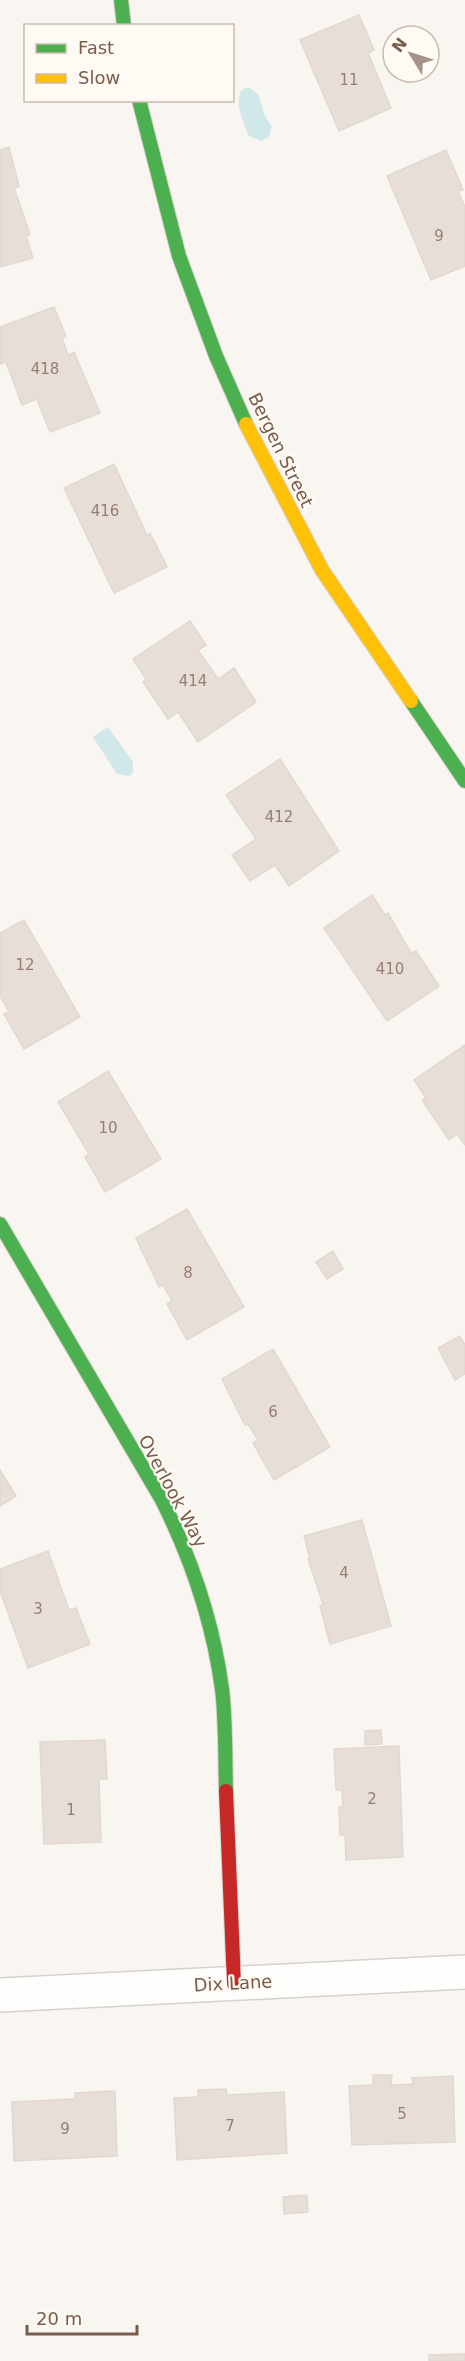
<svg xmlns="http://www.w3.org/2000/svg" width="465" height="2361" viewBox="0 0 465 2361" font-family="'DejaVu Sans',sans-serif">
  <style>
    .water { fill: #d0e8ea }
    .building { fill: #e6ded7; stroke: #e2d8d2; stroke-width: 1.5 }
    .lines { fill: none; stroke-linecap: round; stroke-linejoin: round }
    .street-casing { stroke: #d7d1cb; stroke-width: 36 }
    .fast-casing { stroke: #d9d2cb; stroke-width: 16 }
    .slow-casing { stroke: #d9d2cb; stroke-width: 16 }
    .jam-casing { stroke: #d9d2cb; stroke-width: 16 }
    .street { stroke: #fefefd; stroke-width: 33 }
    .fast { stroke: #4caf50; stroke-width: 14 }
    .slow { stroke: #ffc107; stroke-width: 14 }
    .jam { stroke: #c62828; stroke-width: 14 }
    .labels { text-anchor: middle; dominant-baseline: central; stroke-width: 4.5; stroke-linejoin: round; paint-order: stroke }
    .number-label { font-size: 15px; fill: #977e72 }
    .street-label { font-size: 18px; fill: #7a5c4d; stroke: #fffaf3 }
  </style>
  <rect width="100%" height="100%" fill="#f9f5f0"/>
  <g class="water">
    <path d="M245 88H250L258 94 265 116 272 127 268 138 261 141 249 136C244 124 234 103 241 91Z"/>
    <path d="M108 727 133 762V772L129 776 117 774 93 737Z"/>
  </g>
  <g class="building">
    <path d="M359 15 374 50 368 53 391 108 339 131 300 40Z"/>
    <path d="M9 147 19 186 14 188 30 234 26 236 33 258 0 267V150Z"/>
    <path d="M446 150 463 190 458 191 465 207V266L431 280 387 176Z"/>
    <path d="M54 307 66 336 62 338 68 355 74 352 100 413 50 432 37 399 22 405 6 362 0 364V327Z"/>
    <path d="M114 464 147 535 150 533 167 567 114 593 64 488Z"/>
    <path d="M190 621 206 645 198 650 218 679 234 668 256 702 198 742 178 712 168 719 143 682 146 679 133 659Z"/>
    <path d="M280 759 339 851 289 886 275 865 250 881 232 855 256 839 226 795Z"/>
    <path d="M372 895 385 915 388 913 411 953 416 951 439 986 387 1021 324 928Z"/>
    <path d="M24 920 80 1017 24 1049 4 1014 9 1012 0 996V933Z"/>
    <path d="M465 1045V1145L457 1134 449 1140 422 1100 426 1098 414 1080Z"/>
    <path d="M108 1071 161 1159 105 1192 85 1157 89 1154 58 1102Z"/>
    <path d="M187 1209 244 1307 187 1340 167 1304 172 1301 163 1285 159 1287 136 1238Z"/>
    <path d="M333 1251 343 1269 327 1279 316 1262Z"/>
    <path d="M460 1336 465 1345V1374L455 1380 438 1348Z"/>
    <path d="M273 1349 330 1447 274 1480 253 1443 258 1440 248 1424 245 1425 222 1379Z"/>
    <path d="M0 1470 16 1496 0 1506Z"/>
    <path d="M362 1520 391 1626 330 1644 320 1606 323 1604 308 1559 310 1558 304 1536Z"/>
    <path d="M48 1551 69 1610 76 1608 90 1644 28 1668 0 1591V1569Z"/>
    <path d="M381 1730 382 1744 365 1745V1731Z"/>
    <path d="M105 1740 107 1779H99L101 1842 44 1844 40 1742Z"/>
    <path d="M399 1746 403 1857 346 1860 345 1835H340L339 1807H343L342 1790H336L334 1749Z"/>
    <path d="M373 2075H392L391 2085 413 2084 412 2078 453 2076 455 2142 352 2145 349 2086 373 2085Z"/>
    <path d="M226 2089 227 2095 284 2092 287 2153 177 2160 174 2098 198 2097V2090Z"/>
    <path d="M115 2091 117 2156 14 2161 12 2102 75 2099V2093Z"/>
    <path d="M307 2195 308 2212 284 2214 283 2197Z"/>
    <path d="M465 2354V2361H429V2355Z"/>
  </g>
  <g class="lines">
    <defs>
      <path id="street" d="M0 1995 465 1972"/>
      <g id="fast">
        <path d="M121 0 124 26"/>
        <path d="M139 100 179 256 216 356 246 424"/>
        <path d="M411 701 465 781"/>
        <path d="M0 1224 162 1500C192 1560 213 1622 222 1689 226 1722 225 1757 226 1791"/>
      </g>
      <path id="slow" d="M246 424 322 570 411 701"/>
      <path id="jam" d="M226 1791 234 1984"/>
    </defs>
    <use href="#street" class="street-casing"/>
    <use href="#fast" class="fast-casing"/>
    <use href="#slow" class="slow-casing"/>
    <use href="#jam" class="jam-casing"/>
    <use href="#street" class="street"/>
    <use href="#fast" class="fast"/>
    <use href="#slow" class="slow"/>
    <use href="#jam" class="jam"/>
  </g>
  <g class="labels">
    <g class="number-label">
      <text x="349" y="80">11</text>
      <text x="439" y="236">9</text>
      <text x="45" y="369">418</text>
      <text x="105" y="511">416</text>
      <text x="193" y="681">414</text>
      <text x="279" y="817">412</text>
      <text x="25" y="965">12</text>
      <text x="390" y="969">410</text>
      <text x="108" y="1128">10</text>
      <text x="188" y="1273">8</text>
      <text x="273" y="1412">6</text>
      <text x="344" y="1573">4</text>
      <text x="38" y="1609">3</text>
      <text x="372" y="1799">2</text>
      <text x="71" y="1810">1</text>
      <text x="402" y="2114">5</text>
      <text x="230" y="2126">7</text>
      <text x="65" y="2129">9</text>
    </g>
    <g class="street-label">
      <text transform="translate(281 450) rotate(64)">Bergen Street</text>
      <text transform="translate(173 1491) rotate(62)">Overlook Way</text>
      <text transform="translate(233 1983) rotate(-3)">Dix Lane</text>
    </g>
  </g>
  <rect x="24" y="24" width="210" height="78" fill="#fffaf3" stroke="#cabbb1" stroke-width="1.5"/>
  <rect x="36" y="44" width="30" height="9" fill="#4caf50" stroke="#cabbb1" stroke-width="1.5"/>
  <text x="78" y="54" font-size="18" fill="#7a5c4d">Fast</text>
  <rect x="36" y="74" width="30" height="9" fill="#ffc107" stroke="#cabbb1" stroke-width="1.5"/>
  <text x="78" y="84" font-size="18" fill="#7a5c4d">Slow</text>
  <g transform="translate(411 54) rotate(308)"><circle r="28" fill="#fffaf3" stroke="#cabbb1" stroke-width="1.5"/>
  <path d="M0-4.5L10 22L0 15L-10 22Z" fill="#a69286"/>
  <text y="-9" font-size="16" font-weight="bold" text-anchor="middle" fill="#7a5c4d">N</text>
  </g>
  <path d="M27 2325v9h110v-9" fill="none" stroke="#7a5c4d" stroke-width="3"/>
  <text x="36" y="2325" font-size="18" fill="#7a5c4d" stroke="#fffaf3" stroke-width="4.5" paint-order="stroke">20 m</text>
</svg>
